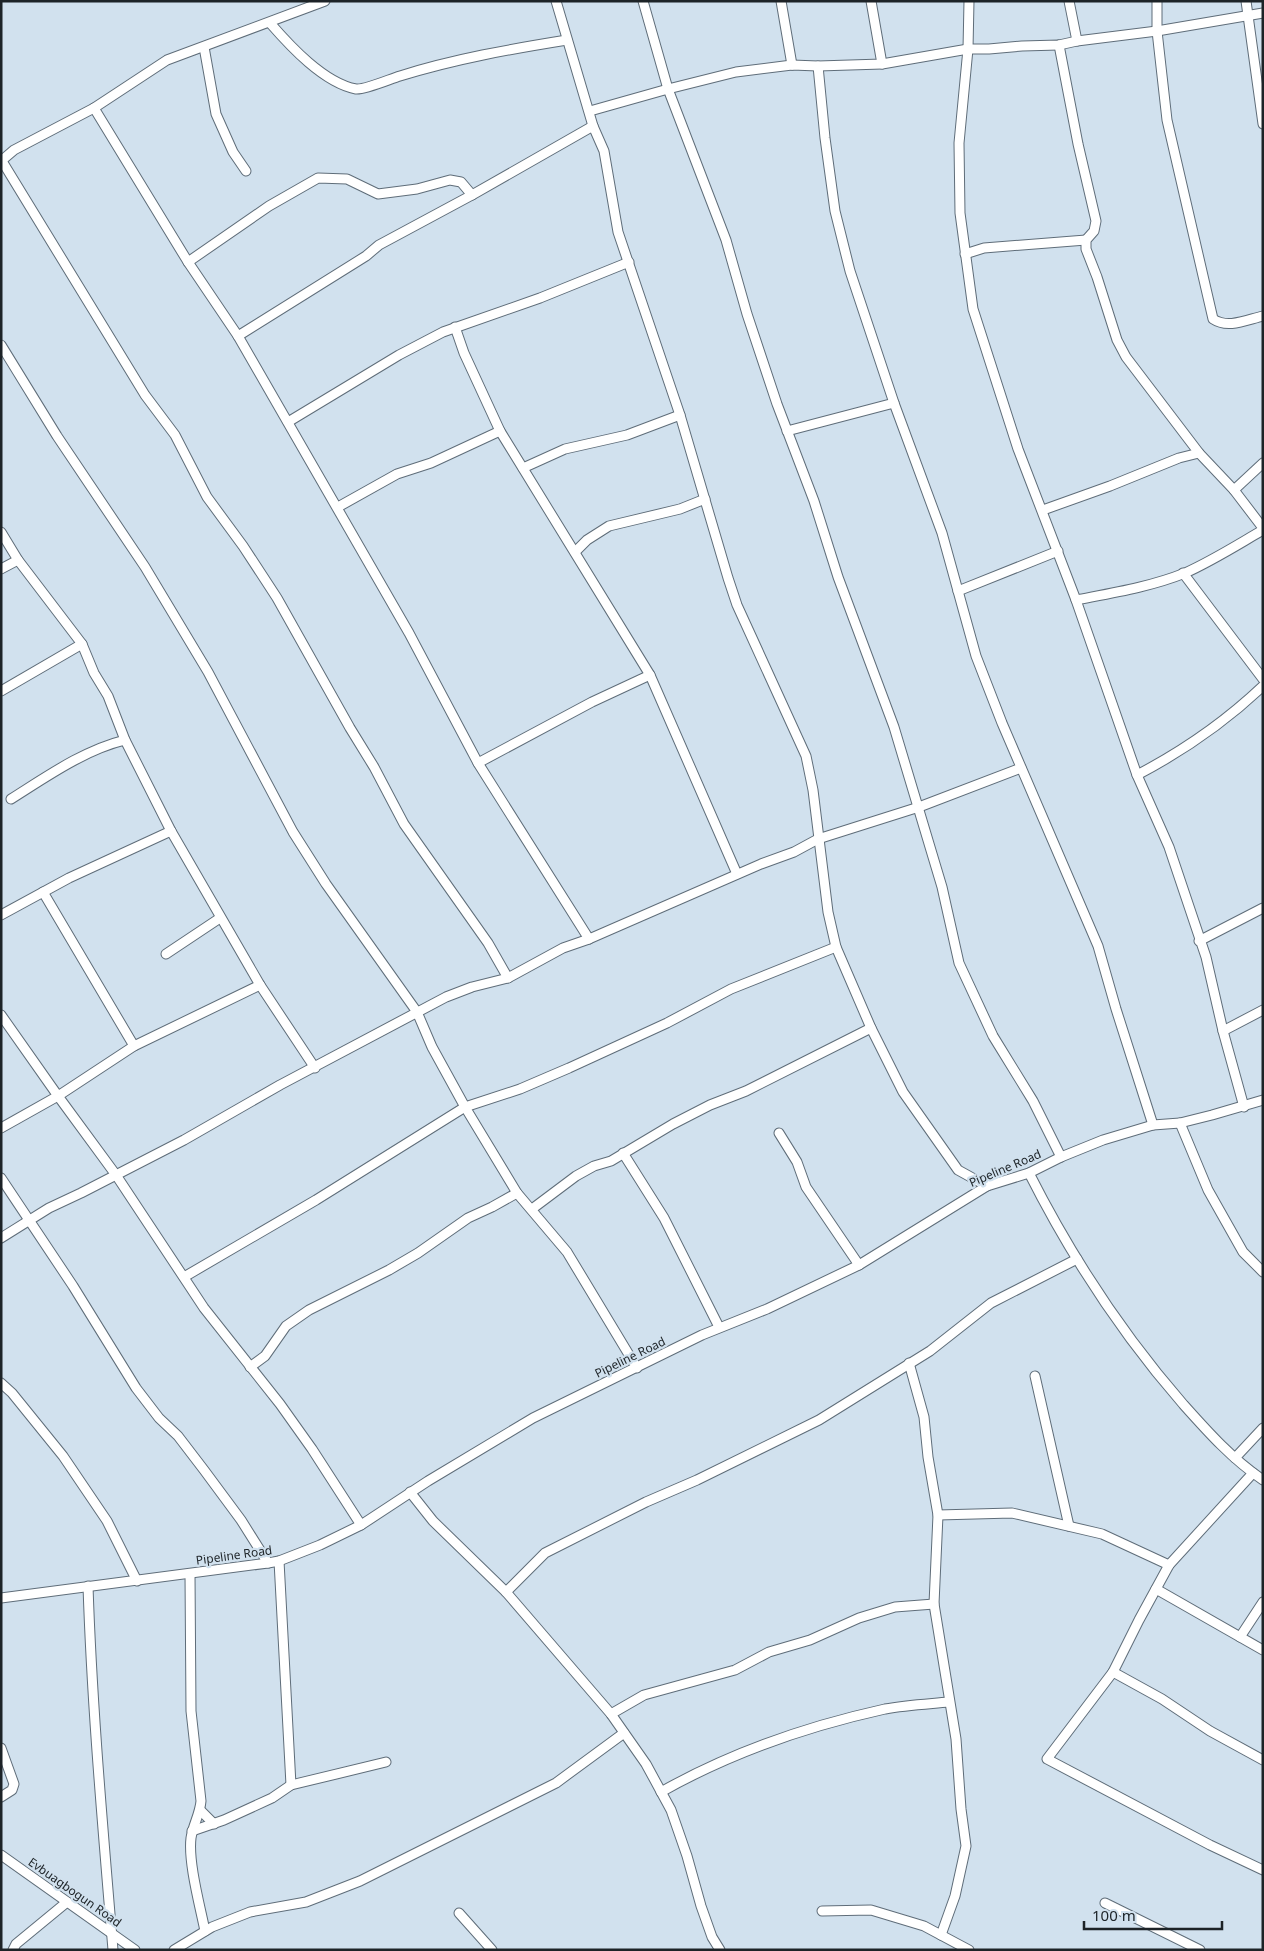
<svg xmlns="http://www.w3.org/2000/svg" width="1264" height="1951" viewBox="0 0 1264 1951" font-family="'Noto Sans',sans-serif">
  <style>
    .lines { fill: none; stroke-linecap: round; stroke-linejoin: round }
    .minor-casing { stroke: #5f6d79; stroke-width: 11 }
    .minor { stroke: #fff; stroke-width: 9 }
    .labels { text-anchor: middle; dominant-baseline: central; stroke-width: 4.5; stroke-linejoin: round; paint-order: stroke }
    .street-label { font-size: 12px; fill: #1d2327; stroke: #d1e1ee }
  </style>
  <rect width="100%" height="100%" fill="#d1e1ee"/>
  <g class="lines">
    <defs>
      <g id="minor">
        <path d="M556 1 593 126 604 151 618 232 680 415 728 578 737 605 806 756 813 790 828 912 836 947 871 1028 903 1092 958 1170 987 1186"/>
        <path d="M643 1 668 89 726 240 747 314 777 404 814 501 838 577 894 727 942 887 959 963 993 1036 1033 1101 1061 1157"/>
        <path d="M781 1 792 65"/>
        <path d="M871 1 882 64"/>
        <path d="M969 1 968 49 959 143 960 213 973 309 1018 449 1076 600 1137 775 1169 847 1206 957 1223 1031 1244 1107"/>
        <path d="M1069 1 1077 41"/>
        <path d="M1157 1V31L1167 120 1213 319C1228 329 1246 320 1263 316"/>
        <path d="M1246 1 1263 124"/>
        <path d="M270 23C290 46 324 83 356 89 365 90 390 79 400 76 454 59 511 49 567 40"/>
        <path d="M1059 45 1078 144 1096 221 1094 231 1086 240V249L1097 277 1117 340 1126 357 1199 453 1234 490 1263 528"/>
        <path d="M204 47 216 114 233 152 246 171"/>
        <path d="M818 66 825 138 835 211 850 271 894 403 942 533 976 656 1002 723 1098 946 1116 1009 1153 1125"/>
        <path d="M94 108 188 262 238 336 409 633 478 763 589 939"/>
        <path d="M590 111 668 89 736 72 792 65 818 66 882 64 968 49H989L1022 46 1059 45 1077 41 1157 31 1263 13"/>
        <path d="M1 161 14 150 94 108 167 60 325 1"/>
        <path d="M2 161 145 395 175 435 207 497 243 546 277 598 350 728 374 767 404 824 488 943 508 978"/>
        <path d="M965 254 984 248 1086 240"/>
        <path d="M188 262 269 206 318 178 347 179 378 194 417 189 450 180 461 182 472 195"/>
        <path d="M455 327 464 353 500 431 650 675 737 874"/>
        <path d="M238 336 366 256 379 245 472 195 593 126"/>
        <path d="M1 345 57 436 145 567 208 672 293 832 326 884 417 1012 432 1047 465 1107 517 1193 567 1252 637 1368"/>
        <path d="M288 422 399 355 443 332 540 298 629 262"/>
        <path d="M787 431 894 403"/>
        <path d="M523 468 565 449 627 435 680 415"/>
        <path d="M1234 490 1263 463"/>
        <path d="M338 507 397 474 431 463 500 431"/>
        <path d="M1043 510 1110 486 1179 458 1199 453"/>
        <path d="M1 532 18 560 82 644 94 673 108 696 125 740 171 831 260 985 315 1068"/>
        <path d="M575 552 587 540 609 526 680 509 705 499"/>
        <path d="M1 569 18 560"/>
        <path d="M1183 573 1263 679"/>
        <path d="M958 591 1058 551"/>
        <path d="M1076 600C1112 593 1150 587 1185 573 1212 561 1237 545 1263 530"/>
        <path d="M1 691 82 644"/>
        <path d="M478 763 592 702 650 675"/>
        <path d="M1137 775C1183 751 1225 722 1263 686"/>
        <path d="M11 799C46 777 84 750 125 740"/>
        <path d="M43 892 134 1046"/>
        <path d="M1 915 69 878 171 831"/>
        <path d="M1199 941 1263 908"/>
        <path d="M166 954 220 918"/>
        <path d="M1 1015 58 1096 116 1175 204 1308 280 1404 312 1449 361 1525"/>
        <path d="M1223 1031 1263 1010"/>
        <path d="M1180 1123 1208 1190 1243 1252 1263 1272"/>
        <path d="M1 1128 58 1096 134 1046 260 985"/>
        <path d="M779 1133 797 1162 806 1187 859 1265"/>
        <path d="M623 1153 664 1218 719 1327"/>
        <path d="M1029 1173C1071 1256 1122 1334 1183 1404 1208 1432 1232 1459 1263 1480"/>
        <path d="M1 1178 73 1286 136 1388 159 1418 178 1436 204 1470 241 1520 268 1563"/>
        <path d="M532 1209 576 1176 594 1166 611 1161 673 1124 710 1105 746 1091 871 1028"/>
        <path d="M1 1238 49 1208 81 1193 184 1140 280 1085 446 997 472 987 508 978 563 948 589 939 761 864 794 852 818 839 919 807 1021 768"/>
        <path d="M184 1277 316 1200 465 1107 520 1089 569 1068 667 1023 731 989 836 947"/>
        <path d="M909 1363 924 1417 928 1457 938 1515 934 1604 956 1739 961 1809 966 1846 955 1896 941 1935"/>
        <path d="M250 1367 265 1356 286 1326 309 1310 389 1270 418 1253 468 1218 492 1207 517 1193"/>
        <path d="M1035 1376 1069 1526"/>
        <path d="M1 1383 12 1393 63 1456 107 1521 137 1581"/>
        <path d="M1235 1458 1263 1428"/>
        <path d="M1253 1473 1169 1565 1139 1620 1113 1672 1047 1759 1210 1845 1263 1870"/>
        <path d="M410 1492 433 1521 506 1592 611 1714 646 1764 671 1810 687 1856 701 1906 712 1937 720 1950"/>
        <path d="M938 1515 1012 1513 1102 1534 1169 1565"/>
        <path d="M279 1561 291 1785"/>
        <path d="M190 1574 191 1711 201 1801C200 1814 193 1825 191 1838 188 1862 200 1906 205 1931"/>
        <path d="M88 1586C92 1708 103 1829 113 1950"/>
        <path d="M1156 1589 1263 1650"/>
        <path d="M506 1592 545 1553 646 1502 697 1480 819 1420 930 1351 991 1303 1077 1259"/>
        <path d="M1 1598 268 1563 279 1561 320 1545 361 1525 428 1481 533 1418 702 1335 767 1309 859 1265 987 1186 1029 1173 1061 1157 1103 1140 1153 1125 1180 1123 1212 1115 1263 1100"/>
        <path d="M1240 1637 1263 1602"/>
        <path d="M1113 1672 1162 1699 1210 1731 1263 1760"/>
        <path d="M611 1714 644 1695 735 1670 769 1652 810 1640 859 1618 895 1607 934 1604"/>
        <path d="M1 1748 14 1784 12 1790 1 1797"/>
        <path d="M661 1792C730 1753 808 1726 885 1709 906 1705 928 1704 949 1702"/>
        <path d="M200 1810 214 1824"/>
        <path d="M192 1831 224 1820 272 1798 291 1785 386 1762"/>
        <path d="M1 1855 135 1950"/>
        <path d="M1105 1903 1200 1950"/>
        <path d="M822 1911 871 1910 924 1926 969 1950"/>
        <path d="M459 1913 492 1950"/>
        <path d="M13 1950 16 1944 67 1902"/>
        <path d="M174 1950 212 1927 250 1912 306 1902 360 1881 556 1783 624 1733"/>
      </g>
    </defs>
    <use href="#minor" class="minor-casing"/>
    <use href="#minor" class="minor"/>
  </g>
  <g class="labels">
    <g class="street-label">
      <text transform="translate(1005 1168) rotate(-23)">Pipeline Road</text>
      <text transform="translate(630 1357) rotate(-26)">Pipeline Road</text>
      <text transform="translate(234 1555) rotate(-8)">Pipeline Road</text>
      <text transform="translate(75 1892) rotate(35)">Evbuagbogun Road</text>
    </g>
  </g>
  <rect width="1264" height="1951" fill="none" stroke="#1d2327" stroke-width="5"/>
  <path d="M1084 1921v8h138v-8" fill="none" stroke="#1d2327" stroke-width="2.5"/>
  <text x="1092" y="1921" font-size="15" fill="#1d2327" stroke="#d1e1ee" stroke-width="4" paint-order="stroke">100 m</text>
</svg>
